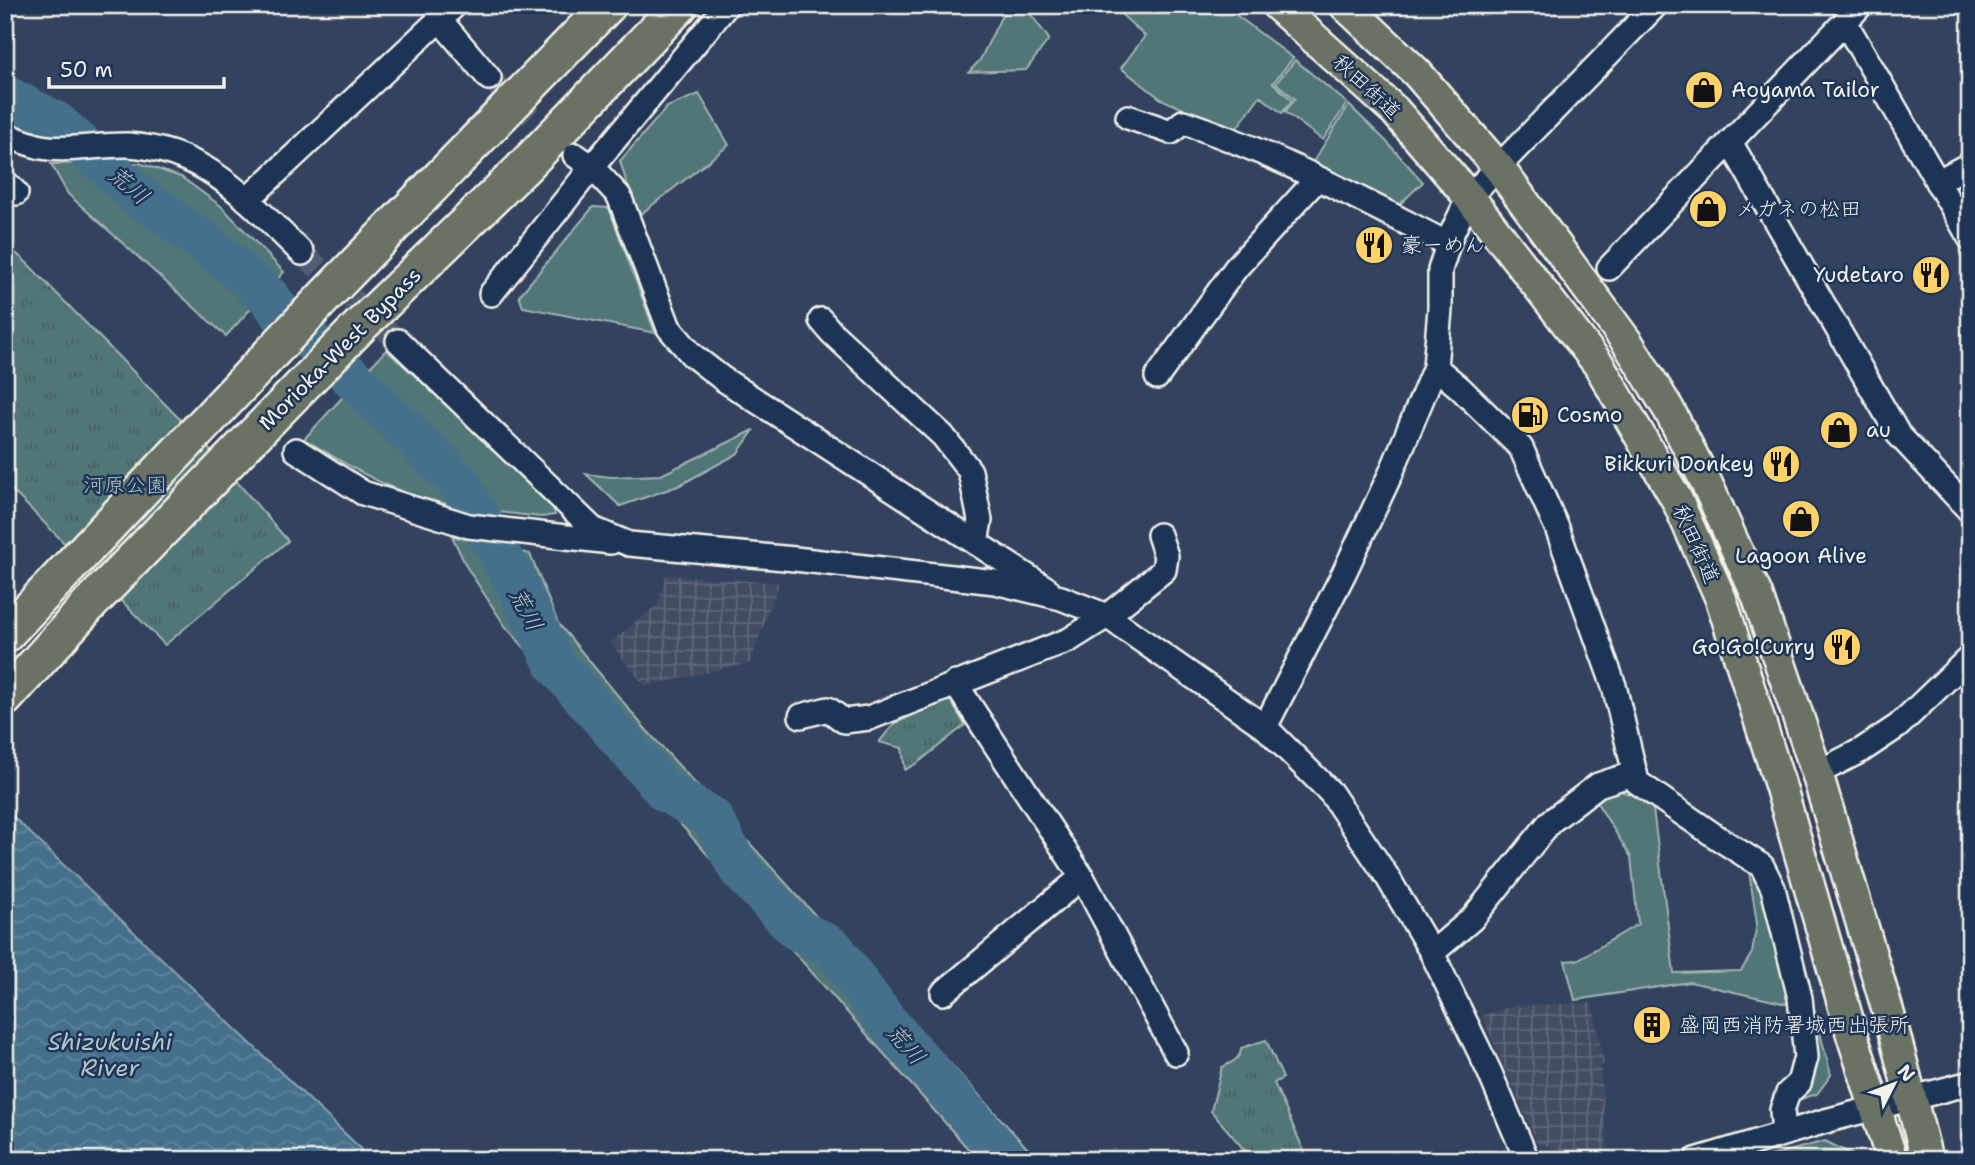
<svg xmlns="http://www.w3.org/2000/svg" width="1975" height="1165" viewBox="0 0 1975 1165" font-family="'Shantell Sans','Klee One',sans-serif">
  <style>
    .industrial { fill: url(#industrial-grid) }
    .green { fill: #517678; stroke: #a2b4b0; stroke-width: 2 }
    .park { fill: url(#park-tufts); stroke: #a2b4b0; stroke-width: 2 }
    .water { fill: url(#water-waves); stroke: #8aa3b1; stroke-width: 2 }
    .lines { fill: none; stroke-linecap: round; stroke-linejoin: round }
    .river { stroke: #446f8c; stroke-width: 42 }
    .minor-tunnel { stroke: #505d74; stroke-width: 23; stroke-dasharray: 23 11; stroke-linecap: butt }
    .minor-casing { stroke: #f4f1e8; stroke-width: 28 }
    .major-casing { stroke: #f4f1e8; stroke-width: 35 }
    .highway-casing { stroke: #f4f1e8; stroke-width: 40 }
    .minor { stroke: #1d3557; stroke-width: 23 }
    .major { stroke: #6b7165; stroke-width: 30 }
    .highway { stroke: #6b7165; stroke-width: 35 }
    .labels { text-anchor: middle; dominant-baseline: central; stroke-width: 5; stroke-linejoin: round; paint-order: stroke }
    .street-label { font-size: 21px; fill: #f4f1e8; stroke: #1d3557 }
    .poi-label { font-size: 21px; fill: #f4f1e8; stroke: #1d3557; text-anchor: start }
    .park-label { font-size: 21px; fill: #b3c0bb; stroke: #1d3557 }
    .water-label { font-size: 23px; font-style: italic; fill: #b6c4c8; stroke: #1d3557 }
  </style>
  <defs>
    <pattern id="industrial-grid" width="8" height="8" patternUnits="userSpaceOnUse" patternTransform="scale(1.75)"><rect width="8" height="8" fill="#424d64"/><path d="M0 4h8M4 0v8" fill="none" stroke="#5e677a"/></pattern>
    <pattern id="park-tufts" width="24" height="20" patternUnits="userSpaceOnUse" patternTransform="scale(1.75)"><rect width="24" height="20" fill="#517678"/><path d="M3 7l-1-3M5 7V3M7 7l1-3M15 17l-1-3M17 17v-4M19 17l1-3" fill="none" stroke="#4d5f5f"/></pattern>
    <pattern id="water-waves" width="16" height="10" patternUnits="userSpaceOnUse" patternTransform="scale(1.75)"><rect width="16" height="10" fill="#446f8c"/><path d="M0 5q4-4 8 0t8 0" fill="none" stroke="#60849c"/></pattern>
  </defs>
  <rect width="100%" height="100%" fill="#33435f"/>
  <filter id="ink" filterUnits="userSpaceOnUse"><feTurbulence type="fractalNoise" baseFrequency=".0143" numOctaves="2"/><feDisplacementMap in="SourceGraphic" scale="14" xChannelSelector="R" yChannelSelector="G"/><feConvolveMatrix kernelMatrix="1 2 1 2 8 2 1 2 1" color-interpolation-filters="sRGB"/></filter>
  <g filter="url(#ink)">
    <g class="industrial">
      <path d="M666 575 779 583 750 663 645 686 610 643 658 604Z"/>
      <path d="M1592 1003 1604 1063 1600 1068 1608 1152 1576 1159 1548 1146 1539 1147 1482 1016 1511 1006Z"/>
    </g>
    <g class="green">
      <path d="M1007 5H1024L1049 39 1026 70 969 72 980 60Z"/>
      <path d="M1111 5H1223L1293 58 1273 83 1292 100 1282 113 1260 96 1234 132 1161 99 1121 68 1145 36Z"/>
      <path d="M1295 60 1347 103 1323 140 1285 112 1295 99 1276 83Z"/>
      <path d="M699 94 729 145 637 217 620 161 667 107Z"/>
      <path d="M1349 105 1386 141 1423 182 1397 207 1308 170Z"/>
      <path d="M139 163 181 177 221 206 284 272 226 336 68 194 51 164Z"/>
      <path d="M593 207 609 208 655 333 523 307 519 296Z"/>
      <path d="M386 350 462 418 553 507 555 515 542 517C498 512 452 508 409 494 372 481 338 459 304 439Z"/>
      <path d="M754 430 737 454 678 486 620 506 586 474 611 477 661 475Z"/>
      <path d="M452 536 530 554 558 623 642 725 1038 1160H978L505 626 466 566Z"/>
      <path d="M1611 788 1652 801 1674 973 1741 971 1752 953 1757 923 1748 866 1759 870 1790 992 1787 1004 1690 982 1575 1000 1565 961 1577 960 1638 924 1631 857 1594 798Z"/>
      <path d="M1790 917 1831 1075 1817 1094 1798 1100 1812 1084 1814 1068Z"/>
      <path d="M1825 1141 1855 1156 1856 1160H1755Z"/>
    </g>
    <g class="park">
      <path d="M5 244 24 260 208 448 288 541 165 645 5 483Z"/>
      <path d="M949 698 965 725 919 762 905 770 902 748 879 742 894 724Z"/>
      <path d="M1266 1040 1283 1078 1274 1083 1308 1160H1253L1211 1111 1222 1067C1231 1063 1241 1059 1241 1048Z"/>
    </g>
    <path class="water" d="M5 809 359 1147 367 1160H11L5 1153Z"/>
    <g class="lines">
      <path class="river" d="M5 96 57 123 141 198 205 243 269 297 282 315 340 366 458 481 515 581 555 664 665 791 712 818 739 869 796 929 833 948 886 1021 1008 1160"/>
      <g class="minor-tunnel">
        <path d="M489 78 563 144"/>
        <path d="M302 253 398 341"/>
      </g>
      <defs>
        <g id="minor">
          <path d="M1861 5 1730 142 1898 434 1970 511"/>
          <path d="M440 20 489 78"/>
          <path d="M1845 22 1970 238"/>
          <path d="M1128 117 1171 132 1183 122C1275 153 1362 200 1448 244"/>
          <path d="M5 135C17 139 29 144 41 147 68 152 101 144 128 145 208 150 249 202 302 253"/>
          <path d="M575 155 592 167 619 196 669 328 692 355 723 379 1047 589"/>
          <path d="M5 182 16 193"/>
          <path d="M1937 182 1970 164"/>
          <path d="M247 200 455 5"/>
          <path d="M1609 268 1730 142"/>
          <path d="M491 294 592 167 727 5"/>
          <path d="M821 320 832 333 943 436 970 471 980 520 976 543"/>
          <path d="M398 341 593 529 629 544 795 559 995 582 1061 598 1107 616 1265 727 1331 793 1388 878 1432 953 1489 1071 1527 1160"/>
          <path d="M1435 367 1460 388 1521 448 1557 528 1614 686 1637 782 1718 838 1762 866 1773 888 1800 998 1806 1057 1799 1083 1788 1093 1782 1110 1784 1133"/>
          <path d="M1157 377 1236 268 1317 179"/>
          <path d="M296 450 363 493 469 526 611 542"/>
          <path d="M955 683 1082 877 1176 1053"/>
          <path d="M801 716 828 709 844 721 869 718 1069 640 1107 616 1164 570 1166 556 1159 535"/>
          <path d="M1265 727 1344 573 1391 473 1435 367 1440 309V270L1451 235 1469 197 1656 5"/>
          <path d="M1817 773 1862 750 1898 726 1970 657"/>
          <path d="M1432 953 1472 919 1550 822 1598 785 1635 773"/>
          <path d="M943 993 1082 877"/>
          <path d="M1696 1160 1829 1120 1970 1083"/>
        </g>
        <g id="major">
          <path d="M1277 5 1395 111 1469 197 1599 365 1677 500 1721 599 1781 788 1853 1038 1892 1160"/>
          <path d="M1345 5 1417 73 1499 168 1627 342 1669 410 1706 482 1757 595 1817 773 1892 1025 1927 1160"/>
        </g>
        <g id="highway">
          <path d="M5 635 327 294 608 5"/>
          <path d="M5 698 87 607 361 325 521 170 680 5"/>
        </g>
      </defs>
      <use href="#minor" class="minor-casing"/>
      <use href="#major" class="major-casing"/>
      <use href="#highway" class="highway-casing"/>
      <use href="#minor" class="minor"/>
      <use href="#major" class="major"/>
      <use href="#highway" class="highway"/>
    </g>
  </g>
  <defs>
    <symbol id="shop-disc" viewBox="-11 -11 22 22"><circle r="9.5" fill="#ffd166" stroke="#1d3557"/><path d="M-5-2.5h2.3a2.7 3.5 0 0 1 5.4 0H5L5.5 6h-11ZM-1.5-2.5h3a1.5 2.3 0 0 0-3 0Z" fill="#111"/></symbol>
    <symbol id="restaurant-disc" viewBox="-11 -11 22 22"><circle r="9.5" fill="#ffd166" stroke="#1d3557"/><path d="M-5-6h1v4h1v-4h1v4h1v-4h1v5L-1.5 .5V6h-2V.5L-5-1ZM5-6V6H3V1.5H1.5Q1.5-4 5-6Z" fill="#111"/></symbol>
    <symbol id="fuel-disc" viewBox="-11 -11 22 22"><circle r="9.5" fill="#ffd166" stroke="#1d3557"/><path d="M-5.5-6h7V0h2V4h1.3V-2.5L3-4.5l.8-.8L6-3V5H2.5V1h-1V6h-7ZM-4.2-4.7v3.2H.2V-4.7Z" fill="#111"/></symbol>
    <symbol id="building-disc" viewBox="-11 -11 22 22"><circle r="9.5" fill="#ffd166" stroke="#1d3557"/><path d="M-4-6H4V6H1V3H-1V6H-4ZM-2.5-4.3h1.7v1.8h-1.7ZM.8-4.3h1.7v1.8H.8ZM-2.5-1h1.7V.8h-1.7ZM.8-1h1.7V.8H.8Z" fill="#111"/></symbol>
  </defs>
  <g fill-rule="evenodd">
    <use href="#shop-disc" x="1682" y="68" width="44" height="44"/>
    <use href="#shop-disc" x="1686" y="187" width="44" height="44"/>
    <use href="#restaurant-disc" x="1352" y="223" width="44" height="44"/>
    <use href="#restaurant-disc" x="1909" y="253" width="44" height="44"/>
    <use href="#fuel-disc" x="1508" y="393" width="44" height="44"/>
    <use href="#shop-disc" x="1817" y="408" width="44" height="44"/>
    <use href="#restaurant-disc" x="1759" y="442" width="44" height="44"/>
    <use href="#shop-disc" x="1779" y="497" width="44" height="44"/>
    <use href="#restaurant-disc" x="1820" y="625" width="44" height="44"/>
    <use href="#building-disc" x="1630" y="1003" width="44" height="44"/>
  </g>
  <g class="labels">
    <g class="street-label">
      <text transform="translate(1367 87) rotate(43)">秋田街道</text>
      <text transform="translate(340 349) rotate(-45)">Morioka-West Bypass</text>
      <text transform="translate(1696 544) rotate(66)">秋田街道</text>
    </g>
    <g class="poi-label">
      <text x="1731" y="90">Aoyama Tailor</text>
      <text x="1735" y="209">メガネの松田</text>
      <text x="1401" y="245">豪ーめん</text>
      <text x="1904" y="275" text-anchor="end">Yudetaro</text>
      <text x="1557" y="415">Cosmo</text>
      <text x="1866" y="430">au</text>
      <text x="1754" y="464" text-anchor="end">Bikkuri Donkey</text>
      <text x="1801" y="556" text-anchor="middle">Lagoon Alive</text>
      <text x="1815" y="647" text-anchor="end">Go!Go!Curry</text>
      <text x="1679" y="1025">盛岡西消防署城西出張所</text>
    </g>
    <g class="park-label">
      <text x="125" y="485">河原公園</text>
    </g>
    <g class="water-label">
      <text transform="translate(129 185) rotate(40)">荒川</text>
      <text transform="translate(526 609) rotate(62)">荒川</text>
      <text x="110" y="1042">Shizukuishi<tspan x="110" dy="26">River</tspan></text>
      <text transform="translate(906 1044) rotate(49)">荒川</text>
    </g>
  </g>
  <rect width="1975" height="1165" fill="none" stroke="#1d3557" stroke-width="28"/>
  <rect x="14" y="14" width="1947" height="1137" fill="none" stroke="#f4f1e8" stroke-width="2.5" filter="url(#ink)"/>
  <g transform="translate(1894 1084) rotate(48)" stroke="#1d3557" stroke-width="5" paint-order="stroke">
  <path d="M0-5L12 26L0 18L-12 26Z" fill="#f4f1e8"/>
  <text y="-10" font-size="19" font-weight="bold" text-anchor="middle" fill="#f4f1e8">N</text>
  </g>
  <path d="M49 77v10h175v-10" fill="none" stroke="#f4f1e8" stroke-width="3.5"/>
  <text x="60" y="77" font-size="21" fill="#f4f1e8" stroke="#1d3557" stroke-width="5" paint-order="stroke">50 m</text>
</svg>
